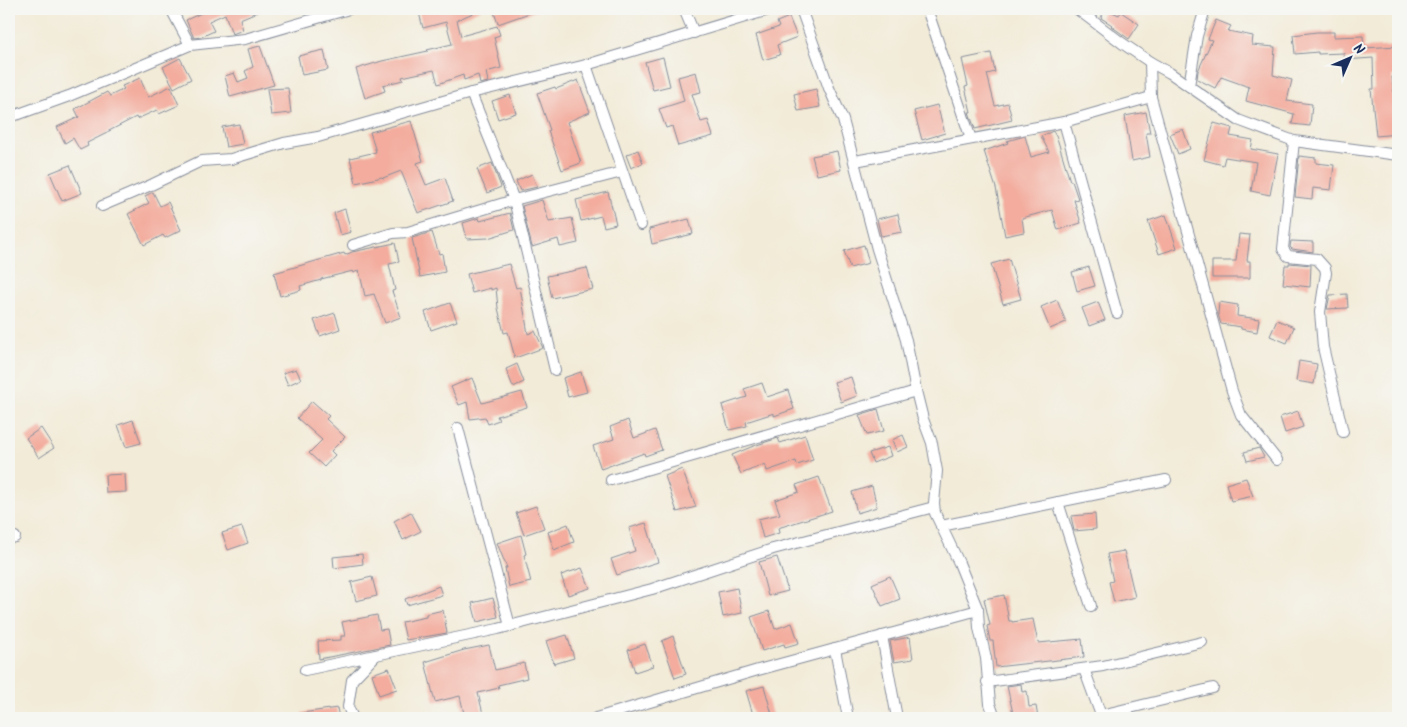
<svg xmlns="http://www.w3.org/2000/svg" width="1407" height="727" viewBox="0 0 1407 727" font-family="Kalam,sans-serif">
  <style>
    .building { fill: #f3ac9d }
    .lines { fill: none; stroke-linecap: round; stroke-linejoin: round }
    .minor-casing { stroke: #868d9b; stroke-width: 12 }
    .minor { stroke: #fff; stroke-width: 10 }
  </style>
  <rect width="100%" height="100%" fill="#f6f6f2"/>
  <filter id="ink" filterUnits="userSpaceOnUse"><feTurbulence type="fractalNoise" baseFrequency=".02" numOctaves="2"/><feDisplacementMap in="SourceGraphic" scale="10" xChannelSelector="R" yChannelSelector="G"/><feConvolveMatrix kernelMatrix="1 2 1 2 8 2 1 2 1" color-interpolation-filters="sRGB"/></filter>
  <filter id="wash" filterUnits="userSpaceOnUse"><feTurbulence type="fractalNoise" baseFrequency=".0096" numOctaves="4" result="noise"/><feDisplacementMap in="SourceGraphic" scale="20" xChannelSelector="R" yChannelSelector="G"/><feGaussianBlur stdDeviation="1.12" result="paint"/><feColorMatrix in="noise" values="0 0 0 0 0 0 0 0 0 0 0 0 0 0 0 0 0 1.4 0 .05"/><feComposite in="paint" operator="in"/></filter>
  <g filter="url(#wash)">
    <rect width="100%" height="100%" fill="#f2ebd8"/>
    <g id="blocks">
      <g class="building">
        <path d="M210 9H264L240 19 243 30 232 34 225 14 209 21 214 31 201 37 194 38 186 20Z"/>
        <path d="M418 9H482L457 20 461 36 497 26 500 35 494 37 501 68 486 72 488 82 480 84 478 75 464 80 463 75 438 84 434 70 402 77 403 80 383 85 385 91 365 98 356 69 382 61 428 51 427 50 452 44 446 22 423 28Z"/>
        <path d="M493 9H538V10L498 24Z"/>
        <path d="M1105 9 1119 15 1121 12 1139 24 1129 39 1111 26 1112 25 1101 18Z"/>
        <path d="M789 17 797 37 777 45 780 55 763 60 756 35 779 27 777 22Z"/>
        <path d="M1216 20 1231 26 1228 31 1253 36 1252 45 1275 47 1273 75 1292 80 1287 101 1312 104 1310 126 1292 124 1294 114 1246 101 1249 87 1221 77 1215 88 1197 79 1198 71 1212 40 1208 39Z"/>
        <path d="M1317 32H1334V37L1363 36 1364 48 1398 46V76H1392L1398 134 1376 136 1371 89H1374L1373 58 1344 60V53L1318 54V52L1295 54 1293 35Z"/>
        <path d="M260 46 274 85 230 97 225 76 234 73 238 82 248 78 245 71 253 67 248 49Z"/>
        <path d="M324 50 328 70 302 75 298 56Z"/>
        <path d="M991 53 995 72 987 74 995 106 1008 103 1012 120 975 129 969 112H971L965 87 968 86 962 59Z"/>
        <path d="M663 57 670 86 653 90 645 62Z"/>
        <path d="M180 58 191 79 174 88 163 67Z"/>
        <path d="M696 72 701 92 692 94 701 122 708 120 713 136 678 146 672 126 666 128 659 109 684 101 678 77Z"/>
        <path d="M140 78 148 97 171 86 179 105 159 114 157 110 137 119 136 117 107 132V133L87 143 88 146 80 150 73 138 65 143 57 127 79 117 75 109 107 92 110 96 124 89 122 86Z"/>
        <path d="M578 80 590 112 567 122 581 163 562 170 548 131 550 130 537 93 555 87 556 89Z"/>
        <path d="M288 88 291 113 271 115 267 89Z"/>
        <path d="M816 89 820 107 798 111 794 94Z"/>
        <path d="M510 95 516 113 498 119 492 101Z"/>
        <path d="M937 105 945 133 922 140 914 111Z"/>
        <path d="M1146 112 1150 133H1146L1150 157 1132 161 1125 116Z"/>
        <path d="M411 121 423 161 417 163 426 185 445 178 453 201 418 213 401 171 383 178 382 177 356 183 350 158 376 152 370 132Z"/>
        <path d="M1214 123 1232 128 1230 136 1253 140 1251 149 1278 154 1270 195 1251 191 1256 162 1225 157 1223 165 1204 160Z"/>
        <path d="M239 124 243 144 226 147 222 127Z"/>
        <path d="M1183 129 1190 149 1178 154 1170 134Z"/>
        <path d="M1053 131 1057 138 1070 181H1072L1078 199 1074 200 1081 223 1058 230 1052 210 1022 218 1024 232 1005 236 996 188 984 151 1008 143 1007 141 1025 136 1031 157 1049 152 1041 136Z"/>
        <path d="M638 150 643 163 631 168 626 155Z"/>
        <path d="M837 151 841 170 817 175 812 156Z"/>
        <path d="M1299 156 1316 158V163L1334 165 1331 190 1313 188 1312 199 1295 197Z"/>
        <path d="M492 163 501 187 487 193 477 169Z"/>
        <path d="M70 165 82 193 62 201 50 173Z"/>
        <path d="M532 174 537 187 520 191 516 181Z"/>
        <path d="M153 192 160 206 168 202 181 230 165 238 163 235 144 245 128 214 149 203 145 196Z"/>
        <path d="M608 192 616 224 604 227 601 216 581 221 576 200Z"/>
        <path d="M542 200 549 222 572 218 578 243 560 247 558 239 532 247 522 206Z"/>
        <path d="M345 209 351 232 340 235 334 213Z"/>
        <path d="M510 213 514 230 488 238 467 239 463 223 479 218 480 221Z"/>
        <path d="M898 214 902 232 881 236 877 219Z"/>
        <path d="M1166 215 1177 248 1159 254 1148 221Z"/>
        <path d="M689 219 693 234 652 244 649 229Z"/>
        <path d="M432 232 439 254 442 253 445 272 420 277 412 238Z"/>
        <path d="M1239 234 1250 235 1247 261H1250V278H1212V261H1236Z"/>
        <path d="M1291 241 1313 242V252L1292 249 1290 247Z"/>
        <path d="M395 243 399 262 389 264 395 290 392 291 401 317 385 323 374 294 365 296 359 270 354 273 353 271 321 279V280L300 286 301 290 280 296 274 273 344 253 345 255 352 252Z"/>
        <path d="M864 245 869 263 850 268 844 251Z"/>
        <path d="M1009 259 1021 299 1003 304 991 264Z"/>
        <path d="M1289 263 1311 265 1310 287 1283 284 1285 265H1289Z"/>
        <path d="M509 264 516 288 520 287 528 334 535 331 543 348 515 358 508 332 504 333 498 308 496 288 491 290V288L472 293 467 274Z"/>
        <path d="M1089 267 1095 286 1077 291 1072 272Z"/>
        <path d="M587 268 593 289 552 298 547 276Z"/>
        <path d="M1347 294 1348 308 1327 309 1330 295Z"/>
        <path d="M1057 300 1066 322 1050 329 1041 307Z"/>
        <path d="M1098 302 1105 320 1089 326 1082 308Z"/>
        <path d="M1219 302 1238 305 1237 316 1259 319 1257 332 1241 329V327L1221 324 1218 314Z"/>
        <path d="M450 303 457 321 431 330 425 312Z"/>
        <path d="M335 313 340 329 320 336 314 320Z"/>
        <path d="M1277 320 1294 327 1287 343 1270 336Z"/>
        <path d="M1299 361 1317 364 1314 384 1296 381Z"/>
        <path d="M517 364 524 382 513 387 506 369Z"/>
        <path d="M296 369 301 379 288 385 283 373Z"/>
        <path d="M581 372 587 392 568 397 563 378Z"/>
        <path d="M851 377 857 396 841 402 834 382Z"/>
        <path d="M472 378 482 403 522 392 527 407 497 416 499 420 488 424 485 417 470 419 467 402 459 405 451 387Z"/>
        <path d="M762 383 767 397 788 390 794 409 774 416V413L746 422 747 426 729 430 722 405 747 397 744 389Z"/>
        <path d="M312 401 329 416 326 419 345 437 331 451 335 455 324 467 309 453 322 440 297 418Z"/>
        <path d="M878 409 884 431 867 435 859 415Z"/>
        <path d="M1298 411 1303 427 1285 433 1280 417Z"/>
        <path d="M133 420 141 443 126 447 118 425Z"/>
        <path d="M628 420 634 438 655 430 662 450 645 456 644 453 601 469 593 446 614 439 610 427Z"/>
        <path d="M41 428 54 448 39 458 26 438Z"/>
        <path d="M805 435 813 460 797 465 796 461 767 471 765 464 741 474 732 455 751 447 778 438 780 443Z"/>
        <path d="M903 435 908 447 897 452 892 440Z"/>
        <path d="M888 447 891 456 873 463 869 453Z"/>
        <path d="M1259 448 1264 457 1247 461 1244 452Z"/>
        <path d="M682 469 696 507 677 512 665 476Z"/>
        <path d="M125 474 126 492 106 493 105 475Z"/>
        <path d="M819 477 832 511 778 528 779 533 763 538 758 519 780 514 775 500 799 492 796 485Z"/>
        <path d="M1246 478 1253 496 1231 501 1226 484Z"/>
        <path d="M872 486 877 507 857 513 852 492Z"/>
        <path d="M536 506 544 528 524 535 516 513Z"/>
        <path d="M411 512 421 531 403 540 394 521Z"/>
        <path d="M1095 514 1096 529 1074 531 1071 516Z"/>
        <path d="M646 523 658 562 617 575 611 559 635 551 629 528Z"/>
        <path d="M568 524 574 542 554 550 548 532Z"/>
        <path d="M242 527 248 543 228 550 222 533Z"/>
        <path d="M521 535 526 554 524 555 531 582 509 587 505 568H507L497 543Z"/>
        <path d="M1124 551 1135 597 1114 602 1109 582 1113 581 1107 554Z"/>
        <path d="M362 554 363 564 334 568 333 557Z"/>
        <path d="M777 557 788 591 768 596 759 562Z"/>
        <path d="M582 568 590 588 568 595 561 575Z"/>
        <path d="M890 576 900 599 882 606 872 584Z"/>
        <path d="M372 577 377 596 356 601 351 582Z"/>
        <path d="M439 586 442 595 407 605 405 599Z"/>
        <path d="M737 588 742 613 723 617 718 592Z"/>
        <path d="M1004 595 1009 621H1012V622L1033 619 1038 643 1082 639 1084 657 996 667 993 641H990L987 626 990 625 984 599Z"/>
        <path d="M493 598 498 617 477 622 472 603Z"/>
        <path d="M443 610 447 633 406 640 402 622 426 617V614Z"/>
        <path d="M769 611 775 629 792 623 799 643 785 647 784 644 762 651 751 617Z"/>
        <path d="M377 615 380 630 387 629 390 645 319 659 318 641 341 640V636H345L342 622Z"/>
        <path d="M567 635 574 658 554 664 546 641Z"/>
        <path d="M673 636 686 674 675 678 662 641Z"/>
        <path d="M910 637 913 659 894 662 890 641Z"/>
        <path d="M645 644 653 666 635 672 628 650Z"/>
        <path d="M489 645 495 670 524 663 527 678 498 685 499 688 478 693 484 718H465L460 696 435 702 425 662 464 650Z"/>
        <path d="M389 668 397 689 379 695 372 674Z"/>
        <path d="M1021 684 1022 692 1027 691 1029 707 1036 706 1038 718H1014L1007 686Z"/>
        <path d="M764 686 773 718H754L746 691Z"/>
        <path d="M337 708 339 718H302V713Z"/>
      </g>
    </g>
  </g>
  <g filter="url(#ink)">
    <use href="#blocks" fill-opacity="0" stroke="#868d9b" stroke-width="1"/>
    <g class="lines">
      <defs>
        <g id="minor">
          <path d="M171 9 190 45"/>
          <path d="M684 9 694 33"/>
          <path d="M801 9 829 88 843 120 877 249 906 340 916 391 923 419 932 443 937 471 934 503 935 513 959 563 978 610 979 628 986 658 990 704 995 718"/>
          <path d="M927 9 971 139"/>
          <path d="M1077 9 1122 43 1150 62 1170 73 1238 120 1294 141 1398 155"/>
          <path d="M1150 62 1151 97 1232 391 1241 415 1277 460"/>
          <path d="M586 65 641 225"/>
          <path d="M1189 86 1197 36 1205 9"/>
          <path d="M471 93 514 200 555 370"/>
          <path d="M9 117 19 114 69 96 190 45 245 39 349 9"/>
          <path d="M1064 122 1117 313"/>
          <path d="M1294 141 1283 249 1288 256 1317 259 1325 268 1326 273 1320 312 1323 347 1343 432"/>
          <path d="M855 161 1064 122 1151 97"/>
          <path d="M102 206 151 185 201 161 231 159 284 143 318 137 471 93 586 65 772 9"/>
          <path d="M353 245 393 233 408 232 514 200 622 172"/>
          <path d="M458 428 510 626"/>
          <path d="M611 480 916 391"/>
          <path d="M1058 502 1091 606"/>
          <path d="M941 526 1166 480"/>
          <path d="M9 538 15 537"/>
          <path d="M882 636 897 718"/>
          <path d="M835 649 848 718"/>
          <path d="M1084 669 1102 718"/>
          <path d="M305 670 498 629 652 589 773 549 934 507"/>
          <path d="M987 682 1103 666 1202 642"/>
          <path d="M1101 715 1213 688"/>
          <path d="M353 718 348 707 352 680 376 655"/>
          <path d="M596 718 758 670 978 610"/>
        </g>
      </defs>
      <use href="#minor" class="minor-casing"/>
      <use href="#minor" class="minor"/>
    </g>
  </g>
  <rect width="1407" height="727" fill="none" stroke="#f6f6f2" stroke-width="30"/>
  <g transform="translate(1350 58) rotate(45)" stroke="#f6f6f2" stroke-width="4" paint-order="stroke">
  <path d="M0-4L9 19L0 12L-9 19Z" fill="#1b2f5e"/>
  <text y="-8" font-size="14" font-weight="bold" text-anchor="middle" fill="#1b2f5e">N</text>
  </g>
</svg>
